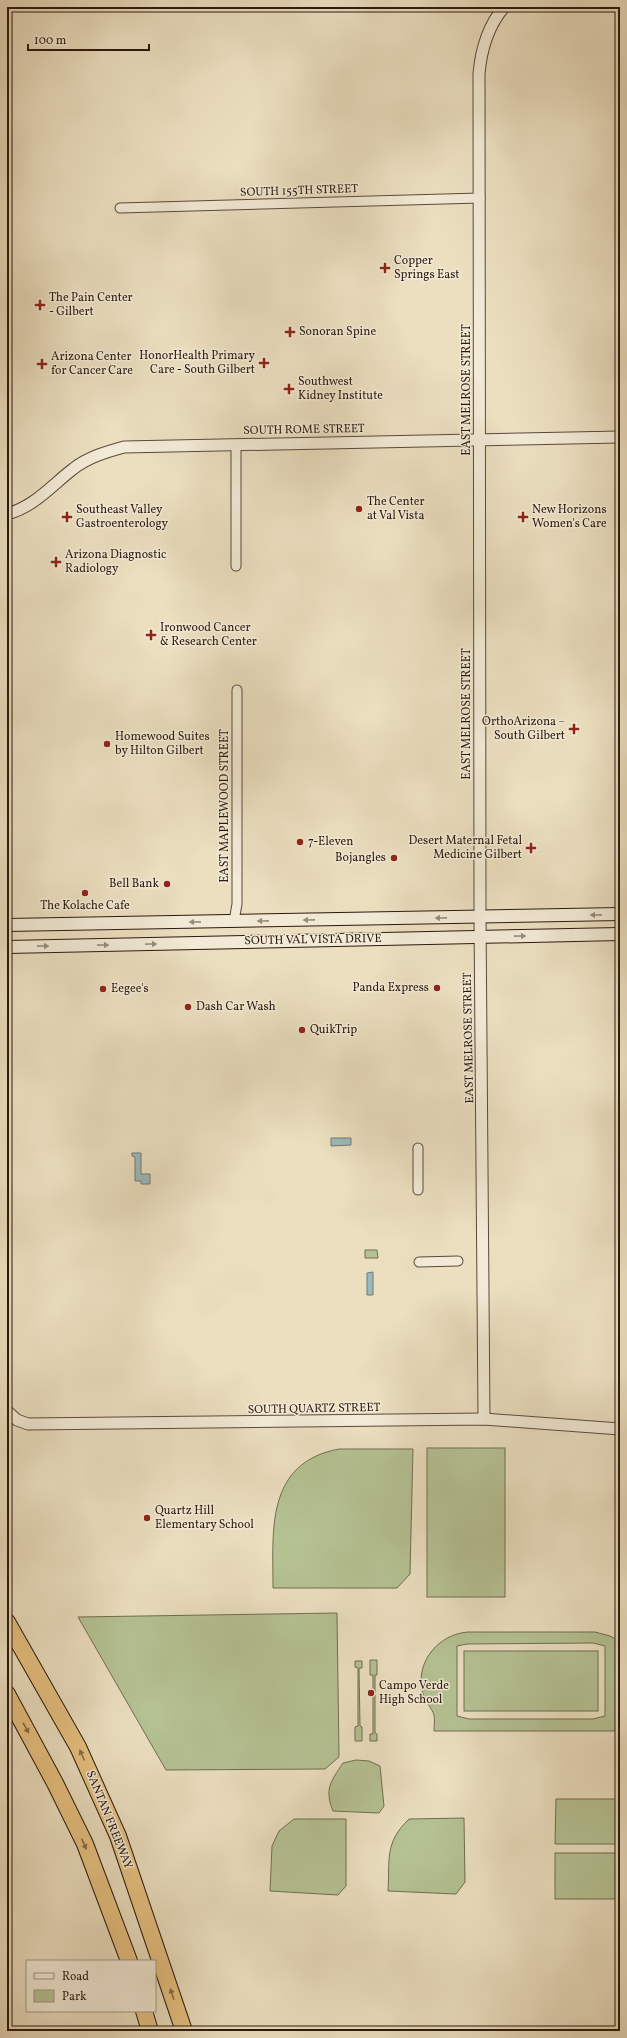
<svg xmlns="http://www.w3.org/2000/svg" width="627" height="2038" viewBox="0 0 627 2038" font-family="Vollkorn,serif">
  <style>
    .green { fill: #b5c294; stroke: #706e50; fill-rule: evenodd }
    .water { fill: #9cbabc; stroke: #6e7a76 }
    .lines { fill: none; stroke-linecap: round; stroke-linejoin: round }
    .minor-casing { stroke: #5a4a3a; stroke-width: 11 }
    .tertiary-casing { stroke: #5a4a3a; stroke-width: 13 }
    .secondary-casing { stroke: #2a190d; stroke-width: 14 }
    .motorway-casing { stroke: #2a190d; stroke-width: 18 }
    .minor { stroke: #f2ead6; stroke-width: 9 }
    .tertiary { stroke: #f2ead6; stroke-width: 11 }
    .secondary { stroke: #f2ead6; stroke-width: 12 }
    .motorway { stroke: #e6c080; stroke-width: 16 }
    .oneway { fill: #988c7c }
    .oneway2 { fill: #886c46 }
    .poi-dot { fill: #8f2418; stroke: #f2ead6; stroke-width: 1.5 }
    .labels { text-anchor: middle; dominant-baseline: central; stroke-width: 3; stroke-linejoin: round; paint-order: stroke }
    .street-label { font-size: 12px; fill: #2a190d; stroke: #f2ead6 }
    .poi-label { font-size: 12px; fill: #2a190d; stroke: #f2ead6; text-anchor: start }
  </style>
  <rect width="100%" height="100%" fill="#ebdfc0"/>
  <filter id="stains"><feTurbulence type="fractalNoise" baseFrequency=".005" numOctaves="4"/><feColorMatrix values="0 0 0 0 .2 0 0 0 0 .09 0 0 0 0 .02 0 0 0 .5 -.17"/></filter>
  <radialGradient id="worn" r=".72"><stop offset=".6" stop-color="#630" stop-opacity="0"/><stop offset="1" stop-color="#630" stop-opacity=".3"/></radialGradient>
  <g class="green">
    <path d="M365 1250H377L378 1258H365Z"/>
    <rect x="427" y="1448" width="78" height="149"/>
    <path d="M339 1449H413L410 1574 397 1588H273C273 1531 265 1463 339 1449Z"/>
    <path d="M337 1613 339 1757 325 1769 166 1770 78 1617Z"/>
    <path d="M468 1632H595L610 1636 620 1641V1731H434C434 1726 435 1720 434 1715 432 1708 424 1701 422 1690 416 1661 439 1634 468 1632ZM593 1643 605 1646V1716L593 1719H469L457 1716V1646L467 1644Z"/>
    <rect x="464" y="1651" width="134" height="60"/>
    <path d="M370 1660H377V1675H375V1733L377 1734V1741H370V1734H373V1675H370Z"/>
    <path d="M355 1661H362V1668H359L360 1726 362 1727V1741H355V1727L358 1726V1668L355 1667Z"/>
    <path d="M356 1760 369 1761 380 1766 384 1806 379 1813 333 1811C324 1789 331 1781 343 1763Z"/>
    <path d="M556 1799H620V1844H555Z"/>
    <path d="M464 1818 465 1882 456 1894 388 1891C390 1860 384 1843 409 1819Z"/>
    <path d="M294 1819H346V1886L338 1895 270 1891 272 1846 279 1831Z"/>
    <rect x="555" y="1853" width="65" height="46"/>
  </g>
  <g class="water">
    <path d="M331 1138H351V1145L331 1146Z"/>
    <path d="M132 1153H141V1174H150V1184H141V1181H135V1157L132 1156Z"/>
    <path d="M373 1272V1295H367V1273Z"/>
  </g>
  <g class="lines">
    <defs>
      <g id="minor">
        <path d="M120 208 480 198"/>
        <path d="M236 445V566"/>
        <path d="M234 921 237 904V690"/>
        <path d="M418 1148V1190"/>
        <path d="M419 1262 458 1261"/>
      </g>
      <g id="tertiary">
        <path d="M7 514C34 507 52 485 73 469 88 457 106 452 124 447L620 437"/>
        <path d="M7 1411 17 1420 28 1424 484 1419 620 1429"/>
        <path d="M484 1419 480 917 479 74C481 50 488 26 504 7"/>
      </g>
      <g id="secondary">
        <path d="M7 925 620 914"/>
        <path d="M7 947 620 934"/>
      </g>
      <g id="motorway">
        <path d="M7 1622 78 1747 118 1836 184 2031"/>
        <path d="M7 1694 55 1783 85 1844 129 1961"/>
        <path d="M144 2011 150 2031"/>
      </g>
    </defs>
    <use href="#minor" class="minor-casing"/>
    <use href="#tertiary" class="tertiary-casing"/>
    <use href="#secondary" class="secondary-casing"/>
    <use href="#motorway" class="motorway-casing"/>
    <use href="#minor" class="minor"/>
    <use href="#tertiary" class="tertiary"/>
    <use href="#secondary" class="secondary"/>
    <use href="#motorway" class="motorway"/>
  </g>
  <defs><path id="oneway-solid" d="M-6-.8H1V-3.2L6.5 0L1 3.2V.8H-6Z"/></defs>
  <g class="oneway">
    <use href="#oneway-solid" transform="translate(596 915) rotate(179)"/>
    <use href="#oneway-solid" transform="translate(441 918) rotate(179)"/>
    <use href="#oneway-solid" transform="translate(309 920) rotate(179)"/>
    <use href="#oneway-solid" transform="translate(263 921) rotate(179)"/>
    <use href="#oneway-solid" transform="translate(195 922) rotate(179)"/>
    <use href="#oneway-solid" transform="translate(520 936) rotate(-1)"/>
    <use href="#oneway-solid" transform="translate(151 944) rotate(-1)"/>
    <use href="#oneway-solid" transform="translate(103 945) rotate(-1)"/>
    <use href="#oneway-solid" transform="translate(43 946) rotate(-1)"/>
  </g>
  <g class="oneway2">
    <use href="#oneway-solid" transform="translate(26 1728) rotate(61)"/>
    <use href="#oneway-solid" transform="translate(82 1755) rotate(-114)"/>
    <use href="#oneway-solid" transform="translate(84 1844) rotate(66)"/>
    <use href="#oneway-solid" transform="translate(172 1994) rotate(-108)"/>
  </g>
  <g class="poi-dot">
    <path d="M383 262h4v4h4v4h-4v4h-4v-4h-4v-4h4z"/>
    <path d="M38 299h4v4h4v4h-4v4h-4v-4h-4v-4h4z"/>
    <path d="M288 326h4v4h4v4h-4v4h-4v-4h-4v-4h4z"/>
    <path d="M262 357h4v4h4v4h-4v4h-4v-4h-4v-4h4z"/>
    <path d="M40 358h4v4h4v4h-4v4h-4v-4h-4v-4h4z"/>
    <path d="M287 383h4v4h4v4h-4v4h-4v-4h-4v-4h4z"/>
    <circle cx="359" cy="509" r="4"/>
    <path d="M65 511h4v4h4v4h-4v4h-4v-4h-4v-4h4z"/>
    <path d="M521 511h4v4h4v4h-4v4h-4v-4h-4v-4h4z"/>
    <path d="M54 556h4v4h4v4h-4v4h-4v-4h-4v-4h4z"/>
    <path d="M149 629h4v4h4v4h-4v4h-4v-4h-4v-4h4z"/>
    <path d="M572 723h4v4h4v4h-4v4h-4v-4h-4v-4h4z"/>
    <circle cx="107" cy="744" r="4"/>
    <circle cx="300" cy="842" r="4"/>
    <path d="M529 842h4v4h4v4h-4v4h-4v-4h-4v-4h4z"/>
    <circle cx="394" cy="858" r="4"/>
    <circle cx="167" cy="884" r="4"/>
    <circle cx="85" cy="893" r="4"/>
    <circle cx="437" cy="988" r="4"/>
    <circle cx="103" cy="989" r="4"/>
    <circle cx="188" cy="1007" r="4"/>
    <circle cx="302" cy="1030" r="4"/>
    <circle cx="147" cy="1518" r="4"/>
    <circle cx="371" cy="1693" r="4"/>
  </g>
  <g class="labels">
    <g class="street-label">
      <text transform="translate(299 191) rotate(-2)">SOUTH 155TH STREET</text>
      <text transform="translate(467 390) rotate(-90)">EAST MELROSE STREET</text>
      <text transform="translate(304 430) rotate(-1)">SOUTH ROME STREET</text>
      <text transform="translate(467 714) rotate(-90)">EAST MELROSE STREET</text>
      <text transform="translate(225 806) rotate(-90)">EAST MAPLEWOOD STREET</text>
      <text transform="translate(313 940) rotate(-1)">SOUTH VAL VISTA DRIVE</text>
      <text transform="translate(469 1038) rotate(-91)">EAST MELROSE STREET</text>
      <text transform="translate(314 1409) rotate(-1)">SOUTH QUARTZ STREET</text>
      <text transform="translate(109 1820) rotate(68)">SANTAN FREEWAY</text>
    </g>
    <g class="poi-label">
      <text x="394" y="261">Copper<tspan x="394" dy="14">Springs East</tspan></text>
      <text x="49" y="298">The Pain Center<tspan x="49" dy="14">- Gilbert</tspan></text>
      <text x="299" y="332">Sonoran Spine</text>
      <text x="255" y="356" text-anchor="end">HonorHealth Primary<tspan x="255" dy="14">Care - South Gilbert</tspan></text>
      <text x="51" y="357">Arizona Center<tspan x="51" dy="14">for Cancer Care</tspan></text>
      <text x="298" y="382">Southwest<tspan x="298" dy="14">Kidney Institute</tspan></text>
      <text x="367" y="502">The Center<tspan x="367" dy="14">at Val Vista</tspan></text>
      <text x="76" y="510">Southeast Valley<tspan x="76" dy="14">Gastroenterology</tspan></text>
      <text x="532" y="510">New Horizons<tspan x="532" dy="14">Women's Care</tspan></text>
      <text x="65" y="555">Arizona Diagnostic<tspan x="65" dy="14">Radiology</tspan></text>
      <text x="160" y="628">Ironwood Cancer<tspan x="160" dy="14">&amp; Research Center</tspan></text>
      <text x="565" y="722" text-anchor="end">OrthoArizona –<tspan x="565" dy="14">South Gilbert</tspan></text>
      <text x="115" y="737">Homewood Suites<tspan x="115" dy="14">by Hilton Gilbert</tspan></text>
      <text x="522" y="841" text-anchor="end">Desert Maternal Fetal<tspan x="522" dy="14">Medicine Gilbert</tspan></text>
      <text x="308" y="842">7-Eleven</text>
      <text x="386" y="858" text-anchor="end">Bojangles</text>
      <text x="159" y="884" text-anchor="end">Bell Bank</text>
      <text x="85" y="906" text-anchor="middle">The Kolache Cafe</text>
      <text x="429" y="988" text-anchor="end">Panda Express</text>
      <text x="111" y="989">Eegee's</text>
      <text x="196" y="1007">Dash Car Wash</text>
      <text x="310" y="1030">QuikTrip</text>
      <text x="155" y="1511">Quartz Hill<tspan x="155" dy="14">Elementary School</tspan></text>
      <text x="379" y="1686">Campo Verde<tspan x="379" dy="14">High School</tspan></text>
    </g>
  </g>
  <rect width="627" height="2038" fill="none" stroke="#ebdfc0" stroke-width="24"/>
  <rect x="8" y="8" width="611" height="2022" fill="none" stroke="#2a190d" stroke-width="2"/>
  <rect x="12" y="12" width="603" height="2014" fill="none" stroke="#2a190d"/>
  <rect x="26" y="1960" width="130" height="52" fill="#f2ead6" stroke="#a29686"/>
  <rect x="34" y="1973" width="20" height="6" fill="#f2ead6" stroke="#a29686"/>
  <text x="62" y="1980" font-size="12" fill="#2a190d">Road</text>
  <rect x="34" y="1990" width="20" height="12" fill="#b5c294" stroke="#a29686"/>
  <text x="62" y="2000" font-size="12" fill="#2a190d">Park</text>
  <path d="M28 44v6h121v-6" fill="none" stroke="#2a190d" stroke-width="2"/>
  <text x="34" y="44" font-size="12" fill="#2a190d" stroke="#f2ead6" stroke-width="3" paint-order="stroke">100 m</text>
  <rect width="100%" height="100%" filter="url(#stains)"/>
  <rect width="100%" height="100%" fill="url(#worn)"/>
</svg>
